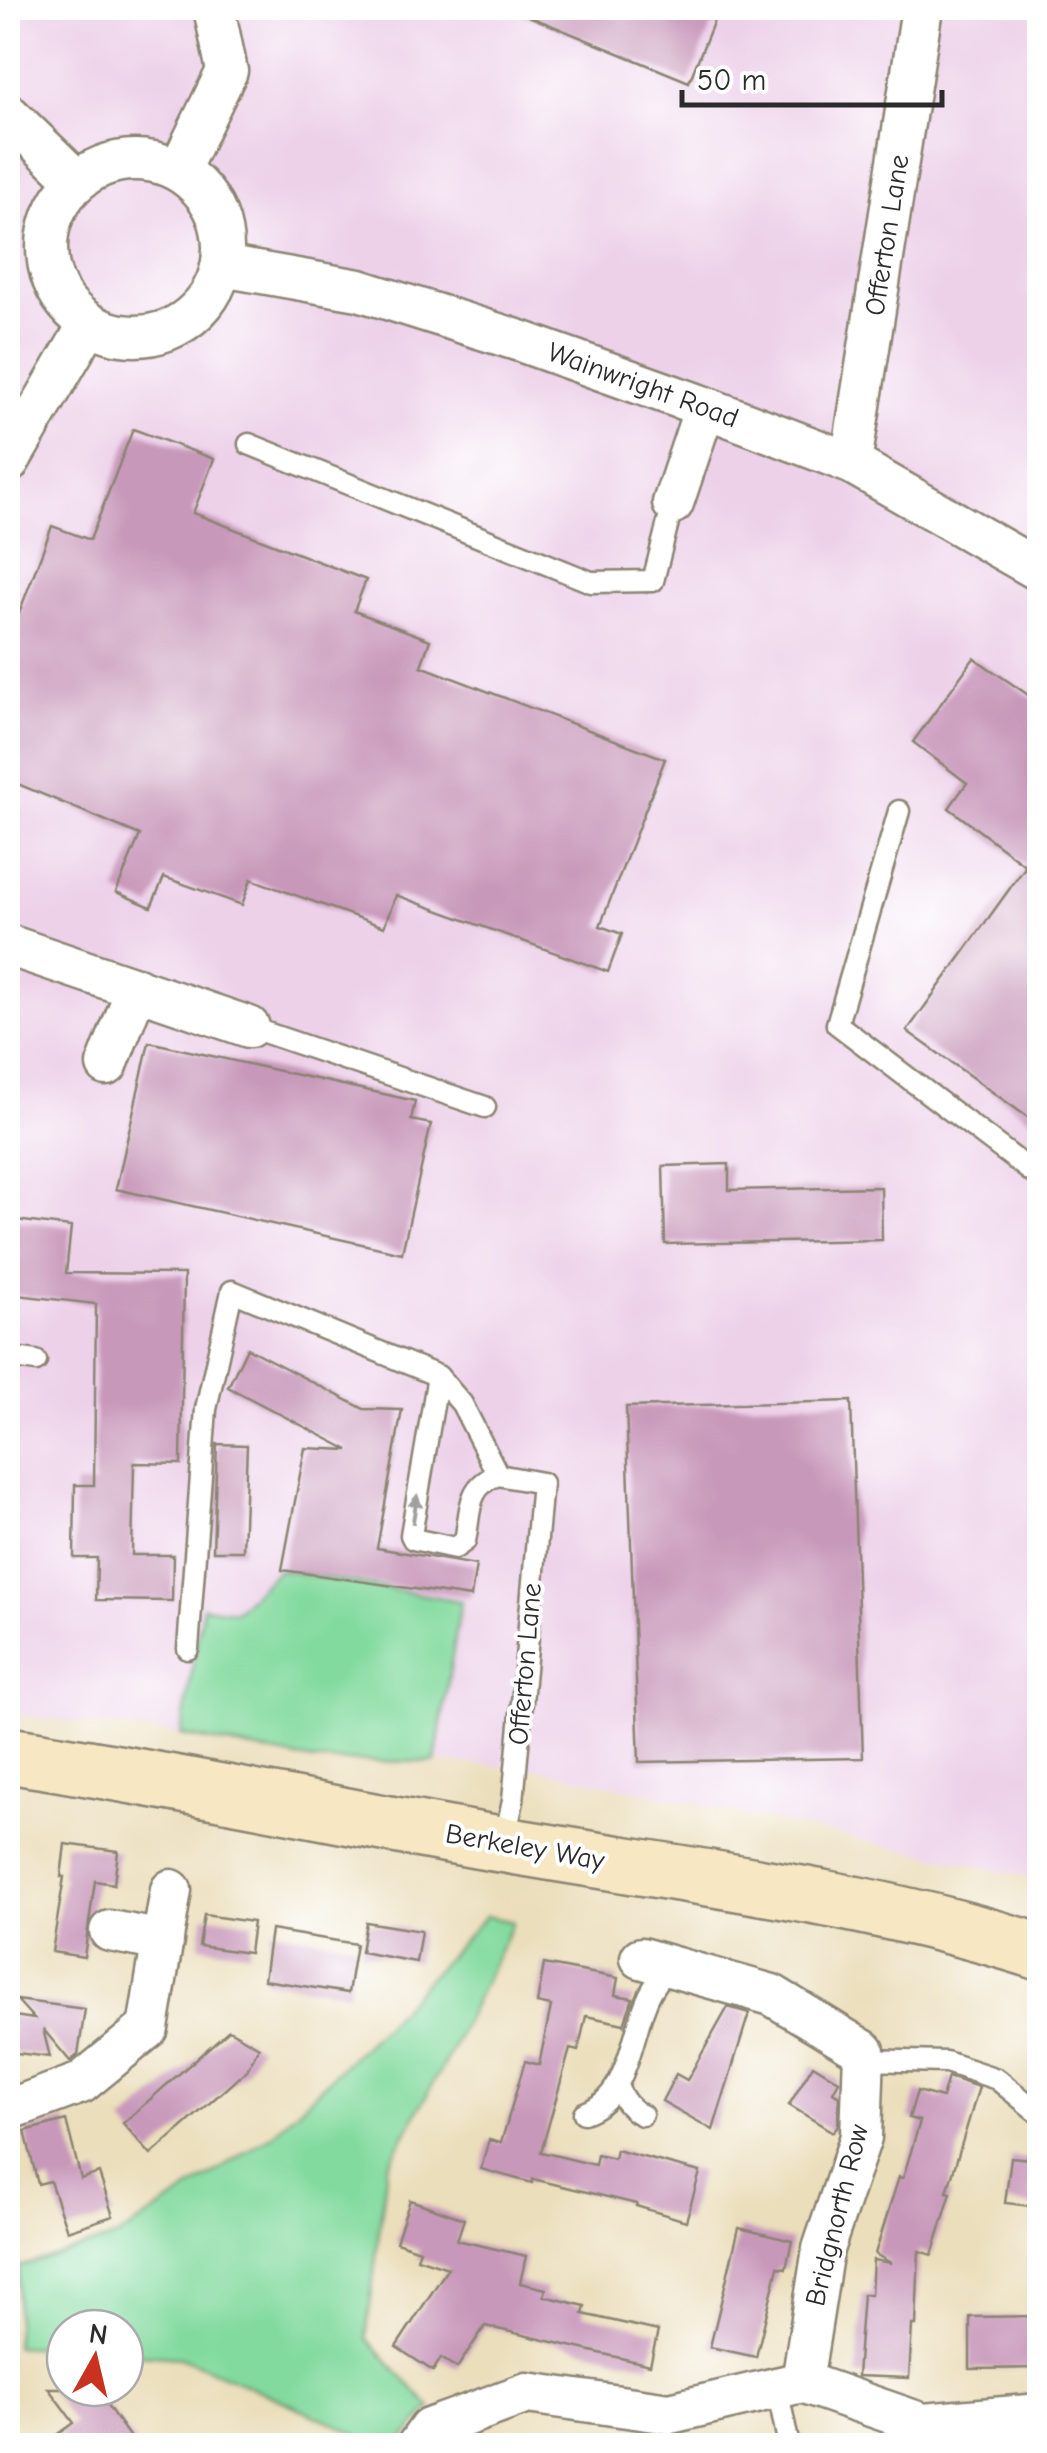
<svg xmlns="http://www.w3.org/2000/svg" width="1047" height="2453" viewBox="0 0 1047 2453" font-family="'Comic Neue',sans-serif">
  <style>
    .built { fill: #edd1e9 }
    .green { fill: #82da9e; stroke: #568264; stroke-width: 2.5 }
    .building { fill: #c898ba }
    .lines { fill: none; stroke-linecap: round; stroke-linejoin: round }
    .lane-casing { stroke: #8b8473; stroke-width: 25 }
    .street-casing { stroke: #8b8473; stroke-width: 45 }
    .secondary-casing { stroke: #8b8473; stroke-width: 60 }
    .lane { stroke: #fff; stroke-width: 20 }
    .street { stroke: #fff; stroke-width: 40 }
    .secondary { stroke: #f7e8c3; stroke-width: 55 }
    .oneway { fill: #a0a0a0 }
    .labels { text-anchor: middle; dominant-baseline: central; stroke-width: 8; stroke-linejoin: round; paint-order: stroke }
    .street-label { font-size: 28px; fill: #2b2b2b; stroke: #fff }
  </style>
  <rect width="100%" height="100%" fill="#fff"/>
  <filter id="ink" filterUnits="userSpaceOnUse"><feTurbulence type="fractalNoise" baseFrequency=".01" numOctaves="2"/><feDisplacementMap in="SourceGraphic" scale="20" xChannelSelector="R" yChannelSelector="G"/><feConvolveMatrix kernelMatrix="1 2 1 2 8 2 1 2 1" color-interpolation-filters="sRGB"/></filter>
  <filter id="wash" filterUnits="userSpaceOnUse"><feTurbulence type="fractalNoise" baseFrequency=".0048" numOctaves="4" result="noise"/><feDisplacementMap in="SourceGraphic" scale="40" xChannelSelector="R" yChannelSelector="G"/><feGaussianBlur stdDeviation="2.25" result="paint"/><feColorMatrix in="noise" values="0 0 0 0 0 0 0 0 0 0 0 0 0 0 0 0 0 1.4 0 .05"/><feComposite in="paint" operator="in"/></filter>
  <g filter="url(#wash)">
    <rect width="100%" height="100%" fill="#ebdebb"/>
    <path class="built" d="M8 8H1039V1881L1024 1876 538 1769 337 1754 8 1714Z"/>
    <g class="green">
      <path d="M278 1570 461 1601 435 1762 313 1761 181 1735 203 1607 235 1611Z"/>
      <path d="M486 1916 513 1922 451 2051 387 2167 366 2338 431 2408 398 2445H376L334 2423 181 2357 125 2353V2328H65V2349L15 2346 19 2267 118 2237 272 2135 384 2026Z"/>
    </g>
    <g id="blocks">
      <g class="building">
        <path d="M509 8H719L689 82Z"/>
        <path d="M133 429 214 459 193 513 366 580 354 611 430 640 421 666 665 759 600 926 622 934 608 972 396 895 384 927 251 879 242 905 164 877 151 907 116 892 140 835 8 780V642L52 526 90 540Z"/>
        <path d="M974 658 1040 703V1126L907 1031 1026 866 949 808 967 783 913 742Z"/>
        <path d="M149 1042 415 1101 411 1120 431 1124 402 1253 116 1189Z"/>
        <path d="M729 1164V1190L881 1187 882 1240 665 1244 663 1166Z"/>
        <path d="M8 1219 71 1227 66 1273 184 1274 181 1464 134 1463 132 1555H173L172 1601 96 1600 97 1558H74L75 1485H94L96 1304 8 1294Z"/>
        <path d="M247 1348 364 1409 402 1410 377 1548 476 1565 471 1597 282 1570 305 1448 349 1450 228 1387Z"/>
        <path d="M851 1401 863 1758 639 1762 626 1407Z"/>
        <path d="M217 1444 247 1445 243 1551H213Z"/>
        <path d="M65 1844 118 1851 114 1884 95 1881 84 1957 52 1952 64 1877H61Z"/>
        <path d="M204 1915 253 1922 249 1953 199 1946Z"/>
        <path d="M366 1922 421 1931 416 1962 361 1952Z"/>
        <path d="M271 1930 356 1944 348 1993 264 1980Z"/>
        <path d="M544 1964 618 1978 615 1995 633 1998 624 2024 586 2016 578 2051 570 2049 541 2152 595 2165 597 2155 614 2159 616 2150 700 2172 686 2221 636 2206 637 2204 533 2179 532 2183 481 2169 489 2140 501 2143 525 2061 539 2065 551 2006 537 2003Z"/>
        <path d="M17 2000 85 2009 78 2055 70 2061 43 2029 50 2057 8 2052V2015L34 2019Z"/>
        <path d="M728 2007 749 2013 713 2130 662 2101 676 2074 687 2080Z"/>
        <path d="M229 2030 259 2047 247 2070 151 2155 123 2123Z"/>
        <path d="M813 2065 839 2081 833 2092 839 2096 838 2125 833 2132 789 2105Z"/>
        <path d="M948 2077 979 2087 947 2192 951 2193 932 2255 919 2251 916 2325H912L909 2378 857 2376 863 2294H871L873 2260 891 2263 875 2254 899 2177 903 2178 920 2121 909 2118 917 2091 942 2098Z"/>
        <path d="M66 2120 81 2179 99 2173 113 2216 67 2231 50 2181 38 2184 25 2131Z"/>
        <path d="M1011 2157 1040 2160V2207L1005 2203Z"/>
        <path d="M410 2200 464 2219 457 2240 526 2256 520 2283 546 2289 544 2296 585 2306 583 2314 658 2331 650 2365 485 2326 457 2368 441 2358 433 2371 396 2347 448 2268 417 2258 420 2250 396 2242Z"/>
        <path d="M739 2228 792 2241 786 2268 778 2267 756 2357 710 2347Z"/>
        <path d="M1040 2316V2368L970 2369V2317Z"/>
        <path d="M48 2388H95L136 2446H42L74 2423Z"/>
      </g>
    </g>
  </g>
  <g filter="url(#ink)">
    <use href="#blocks" fill-opacity="0" stroke="#8b8473" stroke-width="2.5"/>
    <g class="lines">
      <defs>
        <g id="lane">
          <path d="M249 444 591 582 653 581 673 503"/>
          <path d="M899 811 837 1024 1040 1178"/>
          <path d="M249 1027 485 1107"/>
          <path d="M8 1357 36 1361"/>
          <path d="M438 1376 411 1535 413 1539 455 1548 465 1541C471 1512 466 1486 498 1475"/>
          <path d="M188 1649 206 1409 232 1291 438 1376 462 1404 498 1475 542 1483 513 1801 504 1842"/>
          <path d="M863 2060 946 2062 997 2079 1040 2114"/>
          <path d="M617 2086C622 2098 630 2110 642 2115"/>
          <path d="M584 2113C632 2097 630 2030 651 1992 656 1983 663 1974 669 1965"/>
          <path d="M777 2388 789 2446"/>
        </g>
        <g id="street">
          <path d="M8 114 76 180"/>
          <circle cx="135" cy="248" r="88"/>
          <path d="M179 170 227 71 214 8"/>
          <path d="M222 266 359 290 520 341 705 407 851 463 1040 571"/>
          <path d="M8 463 89 324"/>
          <path d="M851 463 922 8"/>
          <path d="M673 503 705 407"/>
          <path d="M8 945 249 1027"/>
          <path d="M107 1065 137 988"/>
          <path d="M110 1931 163 1941"/>
          <path d="M641 1958 772 1995 864 2051 861 2137 823 2249 802 2382"/>
          <path d="M8 2110 81 2083 148 2028 171 1890"/>
          <path d="M417 2446 429 2429 527 2393 670 2413 802 2382 923 2424 1040 2414"/>
        </g>
        <path id="secondary" d="M8 1755C175 1780 340 1817 506 1845 685 1876 866 1896 1040 1952"/>
      </defs>
      <use href="#lane" class="lane-casing"/>
      <use href="#street" class="street-casing"/>
      <use href="#secondary" class="secondary-casing"/>
      <use href="#lane" class="lane"/>
      <use href="#street" class="street"/>
      <use href="#secondary" class="secondary"/>
    </g>
    <defs><path id="oneway-solid" d="M-6-.8H1V-3.2L6.5 0L1 3.2V.8H-6Z" transform="scale(2.5)"/></defs>
    <use class="oneway" href="#oneway-solid" transform="translate(415 1509) rotate(-81)"/>
  </g>
  <g class="labels">
    <g class="street-label">
      <text transform="translate(887 235) rotate(-81)">Offerton Lane</text>
      <text transform="translate(643 385) rotate(20)">Wainwright Road</text>
      <text transform="translate(525 1664) rotate(-85)">Offerton Lane</text>
      <text transform="translate(525 1847) rotate(10)">Berkeley Way</text>
      <text transform="translate(837 2215) rotate(-76)">Bridgnorth Row</text>
    </g>
  </g>
  <rect width="1047" height="2453" fill="none" stroke="#fff" stroke-width="40"/>
  <g transform="translate(95 2358) rotate(8)"><circle r="48" fill="#ffffff" stroke="#aaaaaa" stroke-width="2.5"/>
  <path d="M0-8L18 38L0 25L-18 38Z" fill="#c8321e"/>
  <text y="-15" font-size="28" font-weight="bold" text-anchor="middle" fill="#2b2b2b">N</text>
  </g>
  <path d="M682 90v15h260v-15" fill="none" stroke="#2b2b2b" stroke-width="5"/>
  <text x="697" y="90" font-size="30" fill="#2b2b2b" stroke="#ffffff" stroke-width="8" paint-order="stroke">50 m</text>
</svg>
